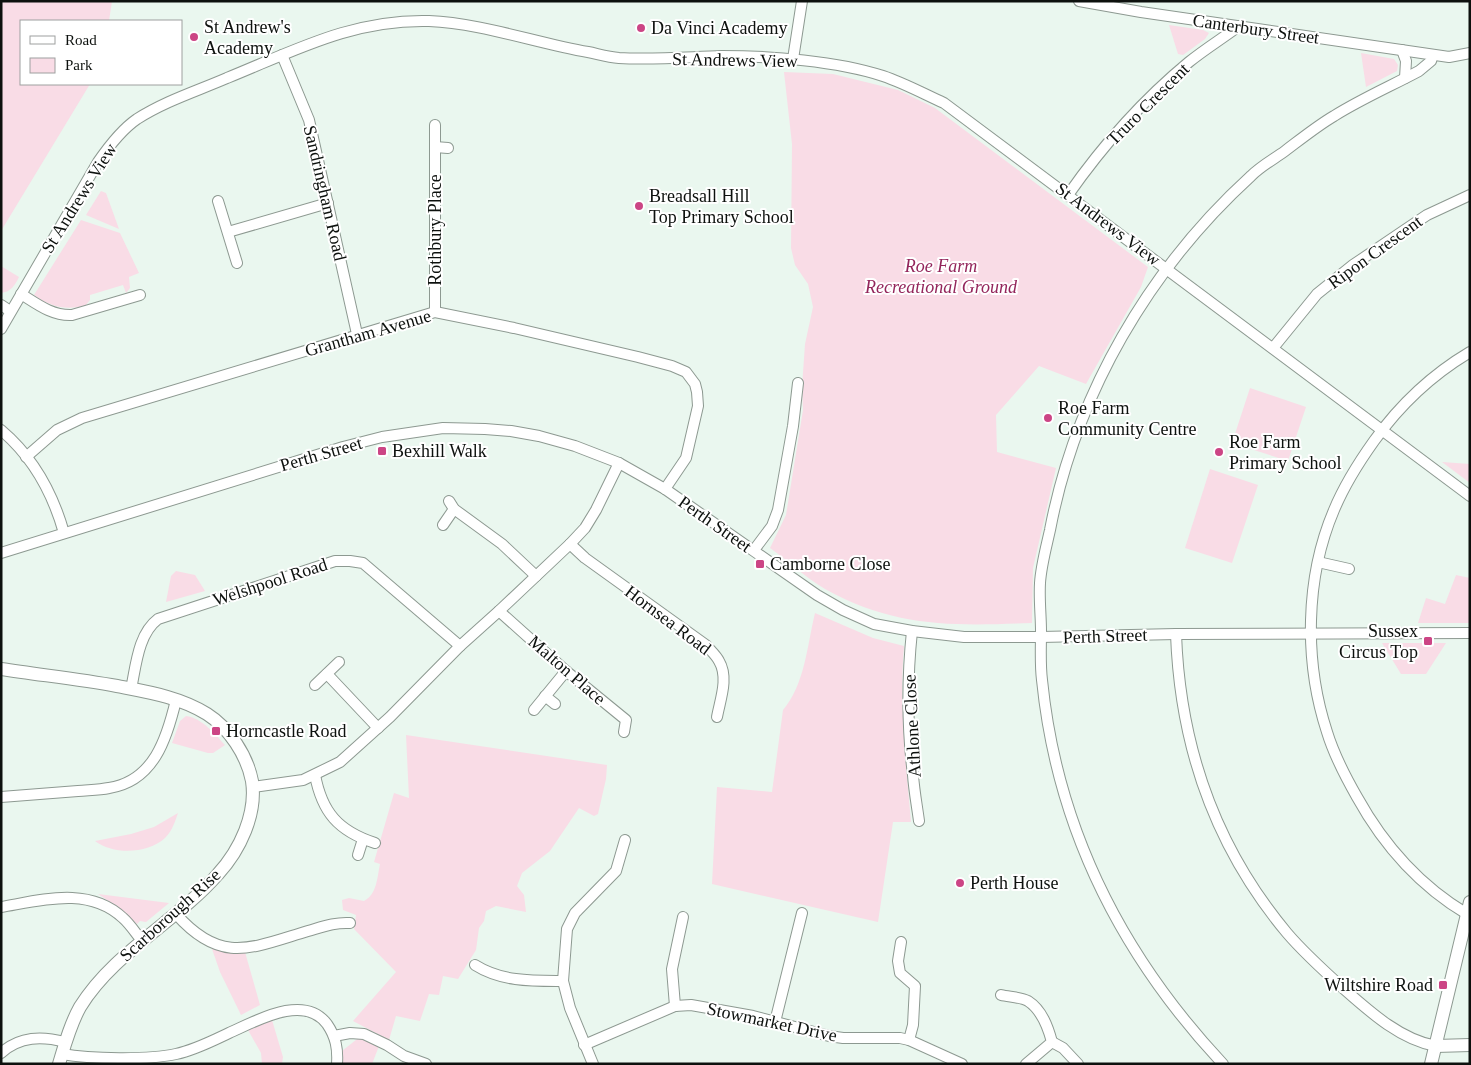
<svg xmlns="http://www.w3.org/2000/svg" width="1471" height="1065" viewBox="0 0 1471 1065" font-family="'Times New Roman',serif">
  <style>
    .green { fill: #f9dce6 }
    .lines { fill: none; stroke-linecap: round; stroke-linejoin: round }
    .minor-casing { stroke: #8d9991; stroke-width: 12 }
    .tertiary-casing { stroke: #8d9991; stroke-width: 14 }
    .minor { stroke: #fff; stroke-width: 10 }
    .tertiary { stroke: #fff; stroke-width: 12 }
    .poi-dot { fill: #cc4585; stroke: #fff; stroke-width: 2 }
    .labels { text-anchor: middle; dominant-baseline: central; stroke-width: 4; stroke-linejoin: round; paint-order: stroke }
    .poi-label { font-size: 18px; fill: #0d110e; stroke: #fff; text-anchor: start }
    .street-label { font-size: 18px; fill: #0d110e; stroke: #fff }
    .park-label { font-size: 18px; font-style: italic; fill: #93255b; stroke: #fff }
  </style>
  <rect width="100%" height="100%" fill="#eaf7ef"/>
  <g class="green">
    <path d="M1 1H112L109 21H21V84H90L1 231Z"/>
    <path d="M1169 25 1203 30 1209 33 1205 39 1183 55 1178 54Z"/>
    <path d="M1361 53 1394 59 1398 65 1397 71 1366 87Z"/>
    <path d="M784 72 833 74 898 90 935 108 1148 267 1141 287 1086 384 1039 366 996 415 997 452 1056 468 1033 568 1032 623C953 626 896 628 825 589 806 578 788 561 770 548L786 515 803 410 802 387 805 344 813 307 808 284 795 265 791 248 792 144Z"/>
    <path d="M101 191 106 193 119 229 86 215Z"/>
    <path d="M81 220 120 233 139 273 129 277 130 288 126 293 123 285 90 295V300L85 306C65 310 50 307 34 295Z"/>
    <path d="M1 266 19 277C15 285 11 292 1 293Z"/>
    <path d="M1250 388 1306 407 1288 461 1232 443Z"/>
    <path d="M1442 462 1470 464V483Z"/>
    <path d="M1210 469 1258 485 1232 563 1185 548Z"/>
    <path d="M176 571 195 575 205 591 166 602 171 576Z"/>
    <path d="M1456 575 1470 578V623H1418L1426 598 1445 604Z"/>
    <path d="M815 613 873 638 904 646C899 705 906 764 911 822H893L878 922 712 884 717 787 772 792 783 710C805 684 807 646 815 613Z"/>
    <path d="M1382 643H1446L1426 674H1401Z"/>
    <path d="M186 716C202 718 215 734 225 745L213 753H208L172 743 180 721Z"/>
    <path d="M406 735 607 765 606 779 598 814 594 816 579 808 550 851 522 873 517 886 524 895 526 912 496 906 486 911 484 921 479 928 476 950 458 979 443 976 439 995 429 994 420 1021 396 1016 389 1040 353 1021 396 972 354 929 356 915 343 910 342 900 349 898 364 901C377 894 377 878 380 864L374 862 394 793 409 798Z"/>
    <path d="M178 813C175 822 172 831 165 838 148 854 113 855 95 841L131 834 154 827Z"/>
    <path d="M98 894 169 903 146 922 140 921 137 924 119 908Z"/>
    <path d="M212 949 245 952 260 1005 241 1015 220 972Z"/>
    <path d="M272 1020 283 1057 282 1064H262L261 1053 248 1030Z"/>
    <path d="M361 1036 379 1046 372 1064H341L342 1051Z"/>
  </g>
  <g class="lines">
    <defs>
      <g id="minor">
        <path d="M1079 1 1141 12 1449 57 1470 53"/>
        <path d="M1402 50 1406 61 1405 78"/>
        <path d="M282 55 309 120 357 334"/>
        <path d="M793 59 802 1"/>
        <path d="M435 147 448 148"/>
        <path d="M1068 195C1103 145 1143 100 1189 62 1205 49 1223 38 1239 26"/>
        <path d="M218 201 237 263"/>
        <path d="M228 232 328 203"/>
        <path d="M21 294C37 304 52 316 72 315L140 295"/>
        <path d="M1 305 10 311"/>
        <path d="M435 312V125"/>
        <path d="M1 329 98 162C109 146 121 130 137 119 165 101 197 91 227 78 296 50 353 19 429 21 481 23 536 43 588 52 598 54 608 57 619 58 653 60 688 57 722 56 771 56 837 61 883 76 904 83 924 94 944 103L1470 496"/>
        <path d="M1273 348 1317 294 1353 265 1427 215 1470 195"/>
        <path d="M1 430C33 457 53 494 64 533"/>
        <path d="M26 457 57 430 82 418 435 312 514 328 638 357 672 366 686 372 695 384 697 392 698 406 686 458 665 489"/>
        <path d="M449 501 454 509 502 544 536 576"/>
        <path d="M443 525 454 509"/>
        <path d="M570 544 585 558 706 645C710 650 716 655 719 661 729 678 720 700 717 717"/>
        <path d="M754 550 772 526 778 510 793 426 798 383"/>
        <path d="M1 553 343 447 382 437 443 428 485 429 511 431 539 436 575 446 619 463 665 489 817 595 843 610 874 624 912 631 964 637H1041L1176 634 1470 633"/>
        <path d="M1318 562 1349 569"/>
        <path d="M499 611 566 671 626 720 624 732"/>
        <path d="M912 631C907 679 907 727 913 775 914 790 917 806 919 821"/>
        <path d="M1176 634C1180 745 1215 847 1287 933 1304 953 1324 971 1344 989 1370 1012 1401 1040 1436 1046"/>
        <path d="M327 674 378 728"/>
        <path d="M315 685 339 662"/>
        <path d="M131 689C136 666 138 634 158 619L335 561H350L363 563 460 646"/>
        <path d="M545 696 555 704"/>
        <path d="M534 710 566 671"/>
        <path d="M315 775C322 812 338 831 375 843"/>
        <path d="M253 787 303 780 340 762 390 717 460 646 499 611 570 544 585 528 596 510 619 463"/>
        <path d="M1 797C27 795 52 793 78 791 88 790 99 790 109 788 154 781 167 738 176 700"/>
        <path d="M358 855 363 839"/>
        <path d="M1 907C42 900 89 886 123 918 131 925 136 934 143 942"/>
        <path d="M176 914C221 965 251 948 308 931 322 927 335 922 350 923"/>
        <path d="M1467 914C1420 886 1383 844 1357 797 1345 776 1334 755 1327 732 1304 662 1305 578 1334 510 1344 486 1359 462 1374 441 1399 406 1433 374 1470 352"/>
        <path d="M901 942 898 961 900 973 915 986 913 1025 909 1040"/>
        <path d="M475 965C502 982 533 981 563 981"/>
        <path d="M1001 995C1009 997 1021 997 1028 1001 1042 1010 1048 1027 1052 1042L1026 1064"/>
        <path d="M675 1006 672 969 683 917"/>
        <path d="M775 1022 802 913"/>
        <path d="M334 1036 350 1033 364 1034 387 1045 404 1056 426 1064"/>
        <path d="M1052 1042 1063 1048 1078 1064"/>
        <path d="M584 1045 675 1006 691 1005 753 1016 829 1036 843 1038H900L909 1040 962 1064"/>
        <path d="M1 1053C20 1036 42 1036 65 1042"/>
        <path d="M62 1054C90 1059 149 1060 176 1054 195 1050 212 1041 229 1033 256 1021 304 993 327 1024 336 1037 338 1049 337 1064"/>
        <path d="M593 1064 570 1008 563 981 567 929 575 913 616 871 625 840"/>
        <path d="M1223 1064C1121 955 1057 829 1042 680 1040 664 1041 647 1041 631 1041 616 1039 599 1040 583 1041 566 1046 548 1050 530 1076 394 1149 269 1251 176 1261 166 1274 159 1285 151 1301 139 1317 126 1334 116 1361 99 1391 86 1419 71L1431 61 1433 55"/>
      </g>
      <g id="tertiary">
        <path d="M1 669C40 675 79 679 117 686 148 692 180 697 207 714 229 728 247 755 252 781 257 814 240 850 218 874 176 922 114 952 80 1007 70 1025 65 1044 59 1064"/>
        <path d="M1436 1046 1470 1045"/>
        <path d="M1431 1064 1470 902"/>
      </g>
    </defs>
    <use href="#minor" class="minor-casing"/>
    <use href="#tertiary" class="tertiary-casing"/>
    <use href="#minor" class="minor"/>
    <use href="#tertiary" class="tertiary"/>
  </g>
  <g class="poi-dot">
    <circle cx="641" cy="28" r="5"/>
    <circle cx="194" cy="37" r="5"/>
    <circle cx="639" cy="206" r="5"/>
    <circle cx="1048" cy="418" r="5"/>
    <rect x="377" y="446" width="10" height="10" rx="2.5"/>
    <circle cx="1219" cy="452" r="5"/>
    <rect x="755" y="559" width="10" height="10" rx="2.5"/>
    <rect x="1423" y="636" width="10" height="10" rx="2.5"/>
    <rect x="211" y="726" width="10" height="10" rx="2.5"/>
    <circle cx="960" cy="883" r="5"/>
    <rect x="1438" y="980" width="10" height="10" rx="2.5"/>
  </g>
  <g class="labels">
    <g class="poi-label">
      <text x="204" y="27">St Andrew's<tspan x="204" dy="21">Academy</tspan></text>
      <text x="651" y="28">Da Vinci Academy</text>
      <text x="649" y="196">Breadsall Hill<tspan x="649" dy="21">Top Primary School</tspan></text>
      <text x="1058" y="408">Roe Farm<tspan x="1058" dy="21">Community Centre</tspan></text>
      <text x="1229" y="442">Roe Farm<tspan x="1229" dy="21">Primary School</tspan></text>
      <text x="392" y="451">Bexhill Walk</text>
      <text x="770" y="564">Camborne Close</text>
      <text x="1418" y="631" text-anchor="end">Sussex<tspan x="1418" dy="21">Circus Top</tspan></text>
      <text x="226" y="731">Horncastle Road</text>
      <text x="970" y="883">Perth House</text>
      <text x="1433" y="985" text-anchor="end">Wiltshire Road</text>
    </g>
    <g class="street-label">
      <text transform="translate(1256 29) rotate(8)">Canterbury Street</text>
      <text transform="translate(735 60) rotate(1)">St Andrews View</text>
      <text transform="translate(1148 104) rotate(-45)">Truro Crescent</text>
      <text transform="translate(325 193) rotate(77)">Sandringham Road</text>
      <text transform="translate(79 198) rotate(-58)">St Andrews View</text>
      <text transform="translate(1108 224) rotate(37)">St Andrews View</text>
      <text transform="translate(435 230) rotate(-90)">Rothbury Place</text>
      <text transform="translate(1375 252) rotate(-36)">Ripon Crescent</text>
      <text transform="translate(368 333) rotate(-16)">Grantham Avenue</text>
      <text transform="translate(321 454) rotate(-16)">Perth Street</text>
      <text transform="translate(715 524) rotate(35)">Perth Street</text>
      <text transform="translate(270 582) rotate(-18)">Welshpool Road</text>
      <text transform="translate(668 620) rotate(37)">Hornsea Road</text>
      <text transform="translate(1105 636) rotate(-2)">Perth Street</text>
      <text transform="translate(567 670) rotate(41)">Malton Place</text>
      <text transform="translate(912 726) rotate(-93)">Athlone Close</text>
      <text transform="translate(170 915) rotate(-42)">Scarborough Rise</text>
      <text transform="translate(772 1022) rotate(12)">Stowmarket Drive</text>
    </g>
    <g class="park-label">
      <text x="941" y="266">Roe Farm<tspan x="941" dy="21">Recreational Ground</tspan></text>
    </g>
  </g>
  <rect width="1471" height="1065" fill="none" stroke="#0d110e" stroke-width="5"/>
  <rect x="20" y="20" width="162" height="65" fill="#ffffff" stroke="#9ea09f"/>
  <rect x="30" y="36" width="25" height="8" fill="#ffffff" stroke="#9ea09f"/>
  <text x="65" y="45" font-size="15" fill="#0d110e">Road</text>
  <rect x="30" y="58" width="25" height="15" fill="#f9dce6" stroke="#9ea09f"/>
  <text x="65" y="70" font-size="15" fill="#0d110e">Park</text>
</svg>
